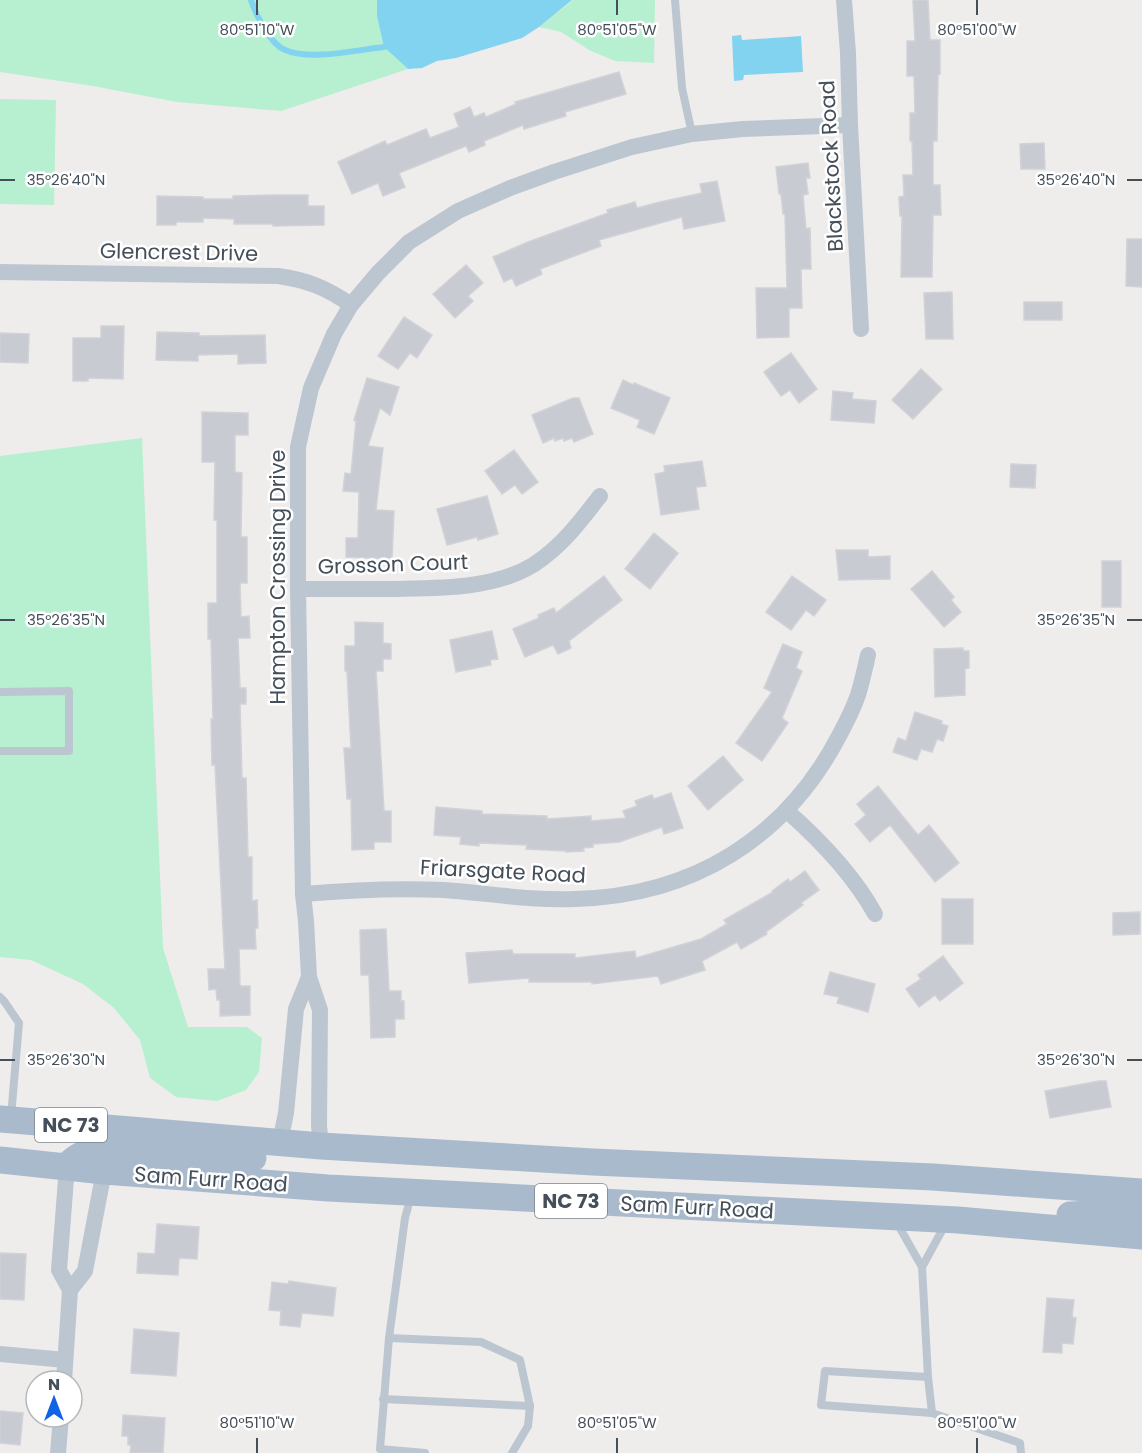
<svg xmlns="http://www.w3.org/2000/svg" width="1142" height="1453" viewBox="0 0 1142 1453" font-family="Poppins,sans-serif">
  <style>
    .green { fill: #b7f0d0 }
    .water { fill: #82d3ef }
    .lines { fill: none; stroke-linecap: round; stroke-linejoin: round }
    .stream { stroke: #82d3ef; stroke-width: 6 }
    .building { fill: #c9cbd2; stroke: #d0d2d8; stroke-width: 1.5 }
    .lane { stroke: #bcc6d0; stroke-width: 8 }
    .street { stroke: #bcc6d0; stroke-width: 16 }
    .primary { stroke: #aabacd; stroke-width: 27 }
    .ticks { fill: none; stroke: #444f5a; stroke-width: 2 }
    .labels { text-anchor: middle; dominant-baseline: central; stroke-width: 5; stroke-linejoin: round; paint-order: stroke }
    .shield { fill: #fff; stroke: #7c848c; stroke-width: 1.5 }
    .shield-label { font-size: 20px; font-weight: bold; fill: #444f5a }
    .street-label { font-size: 21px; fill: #444f5a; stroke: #fff }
    .ticks-label { font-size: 15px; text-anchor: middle; fill: #444f5a; stroke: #fff; stroke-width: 5; stroke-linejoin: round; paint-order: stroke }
  </style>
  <rect width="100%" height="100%" fill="#efecec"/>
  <g class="green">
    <path d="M0 0H377L384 47 408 69 281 111 177 102 93 86 0 72Z"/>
    <path d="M573 0H655L654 63 615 61 589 50 561 32 539 27Z"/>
    <path d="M0 99 56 100 54 205 0 204Z"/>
    <path d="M142 438 163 948 188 1027H247L262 1038 259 1072 246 1090 217 1101 176 1097 150 1078 140 1040 114 1008 83 984 31 960 0 957V456Z"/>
  </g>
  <g class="water">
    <path d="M377 0H572L539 27 522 38 456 58 437 61 422 68 408 69 384 47 377 16Z"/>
    <path d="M741 35 742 40 801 36 803 72 744 75 743 80 734 81 732 36Z"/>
  </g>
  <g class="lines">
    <path class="stream" d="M251 0C256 15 270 44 285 50 311 61 356 50 384 47L389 44"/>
  </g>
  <g class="building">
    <path d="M913 0H928L930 40H940V74L938 75 937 141H933V185H940L941 215H933L932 277H901L902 216H900L899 197 904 196 903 175H913L912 141H910V113H915L914 76H907V41H915Z"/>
    <path d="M619 72 626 94 565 112 566 116 524 129 523 125 484 141 485 145 469 152 466 146 399 173 405 187 383 196 378 183 352 194 338 162 385 141 387 145 426 129 430 138 459 127 454 114 470 107 474 117 484 113 486 117 516 104 515 102Z"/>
    <path d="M1044 143 1045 169H1021L1020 144Z"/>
    <path d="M808 163 810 178H806L808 194 803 195 806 229 810 228 811 269H801L802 308H789V337L757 338 756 288H787L785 214H783L781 194H779L776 167Z"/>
    <path d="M717 181 725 221 684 229 682 217 599 240 601 246 540 269 542 274 516 286 512 278 504 282 493 257 528 242 608 213 607 210 635 202 637 208 660 202 702 193 700 184Z"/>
    <path d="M273 195H308V206H324V225L273 226V224H234V219L203 218V222H176V225H157V196L203 197V199H233V196Z"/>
    <path d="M1127 239H1142V287L1126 286Z"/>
    <path d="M466 265 483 283 468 296 473 301 455 318 433 294Z"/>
    <path d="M952 292 953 339H926L924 293Z"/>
    <rect x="1024" y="302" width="38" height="18"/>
    <path d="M404 317 432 335 417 358 410 353 398 369 378 356Z"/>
    <path d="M101 326H124L123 379 88 378V381H73V338H101Z"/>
    <path d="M157 332 199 333V336L265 335 266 363 238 364V354L198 355V361L156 360Z"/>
    <path d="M0 333 29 334 28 363 0 362Z"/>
    <path d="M791 353 817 389 799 403 790 390 781 396 764 372Z"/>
    <path d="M921 369 942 389 913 419 892 400Z"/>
    <path d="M367 378 399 387 390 415 380 408 368 446 383 448 376 510 394 511 392 559 346 557V538H358L359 492 343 491 345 473 351 474 356 421 354 420Z"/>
    <path d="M623 380 633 385 634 383 670 398 654 434 637 427 640 420 611 408Z"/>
    <path d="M833 391 853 393 852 399 876 401 874 423 831 420Z"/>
    <path d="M573 398H579L593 434 574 442 572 438 564 441 563 438 555 441 554 438 543 443 532 415Z"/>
    <path d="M202 412 248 413V435H235V472L242 473 241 537H247V583H240L241 617 249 616 250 638H238L240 688H246V704H240L242 778H246L248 857H252V901L257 900 258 928H255L256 949H239L240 986H250V1015L220 1016V1000H217L216 989 209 990 208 969H225L215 765H212L211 719H213L211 639H208V603H217V520H214L215 462H202Z"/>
    <path d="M514 450 538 482 522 494 515 485 502 494 485 471Z"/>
    <path d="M702 461 706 486 696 487 699 509 661 515 655 474 665 472 664 466Z"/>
    <path d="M1011 464 1036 465 1035 488 1010 487Z"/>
    <path d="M487 496 498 534 478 540 477 537 447 545 437 509Z"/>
    <path d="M654 533 678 553 650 589 625 569Z"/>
    <path d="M836 550H868V557L890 556V579L839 580Z"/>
    <rect x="1102" y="561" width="19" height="46"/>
    <path d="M932 571 954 597 951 600 961 612 944 627 911 589Z"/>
    <path d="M604 576 622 600 569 641 571 648 558 654 553 645 525 657 513 629 539 618 538 615 554 608 556 613Z"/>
    <path d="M792 576 826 600 814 616 806 610 791 630 766 612Z"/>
    <path d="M355 622 383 623V643L391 644V659H383V671H376L384 811H391V842H374V849L352 850 351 799H347L344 748H351L347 671H345V646H355Z"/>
    <path d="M492 631 498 659 490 660 491 665 456 672 450 640Z"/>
    <path d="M783 644 802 652 796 668 802 671 782 718 788 723 762 761 736 743 772 692 764 688Z"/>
    <path d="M963 648V651H969V668L965 669V695L935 697 934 649Z"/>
    <path d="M915 712 942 721 941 724 948 726 943 741 937 739 932 752 921 749 917 760 893 752 898 738 906 741Z"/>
    <path d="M723 756 743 780 708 810 688 786Z"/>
    <path d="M878 786 918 835 929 825 959 863 935 882 890 825 870 842 855 824 866 815 857 804Z"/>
    <path d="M671 793 683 828 664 834 662 827 619 842 593 844V847L583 848 584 851 566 852V851L526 849 527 845 479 843V846L460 844 461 837 434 835 436 807 482 811V814L547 816V819L591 816V821L626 818 623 811 637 806 635 801 652 795 654 799Z"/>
    <path d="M805 871 819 890 801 903 803 905 766 932 767 934 741 949 737 942 702 961 705 970 661 984 658 976 592 984V982H529V978L469 983 466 953 512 950 513 954H575V958L635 951 636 958 701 939 727 924 724 920 773 892 772 891 788 879 790 882Z"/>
    <rect x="942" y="899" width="31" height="45"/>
    <path d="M1140 912V934L1113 935V913Z"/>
    <path d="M386 929 389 991H401V1001H404V1019H395V1037L371 1038 369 975H361L360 930Z"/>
    <path d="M943 956 963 983 940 1001 935 995 919 1007 906 989 921 979 918 975Z"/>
    <path d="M830 972 875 984 868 1012 837 1003 839 997 824 994Z"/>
    <path d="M1099 1081H1106L1111 1107 1050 1118 1045 1091Z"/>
    <path d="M157 1224 199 1227 197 1259 179 1258 178 1275 137 1273 138 1253 155 1254Z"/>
    <path d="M0 1253 26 1254 24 1300 0 1299Z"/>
    <path d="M289 1281 336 1288 333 1316 302 1313 300 1327 280 1325 281 1311 269 1310 272 1282 288 1284Z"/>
    <path d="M1047 1298 1074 1300 1072 1317 1076 1318 1073 1344 1062 1343V1353L1043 1352Z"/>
    <path d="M134 1329 179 1333 176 1376 131 1373Z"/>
    <path d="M0 1411 23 1413 20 1445 0 1443Z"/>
    <path d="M123 1415 165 1418 163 1453H130L131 1445H128V1436H122Z"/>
  </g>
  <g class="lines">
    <g class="lane">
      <path d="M675 0 682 88 692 134"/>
      <path d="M0 692 69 691V751H0"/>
      <path d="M0 997 4 1001 19 1023 11 1117"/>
      <path d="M411 1196 405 1218 389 1338 380 1449 425 1453"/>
      <path d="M897 1223 922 1267 928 1377 825 1371 821 1405 932 1413 1020 1443 1021 1453"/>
      <path d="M922 1267 946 1223"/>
      <path d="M389 1338 481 1342 520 1360 530 1406 528 1426 512 1453"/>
      <path d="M928 1377 932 1413"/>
      <path d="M383 1399 530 1406"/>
    </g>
    <g class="street">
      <path d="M844 0 848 53 850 125 861 329"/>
      <path d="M0 272 278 276C307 280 327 288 351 305"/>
      <path d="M298 589C328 589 359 589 390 589 436 588 492 590 533 565 561 547 580 522 600 496"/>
      <path d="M787 811C821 841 853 874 875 914"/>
      <path d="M303 894C350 890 397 888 444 890 488 893 531 901 575 899 692 896 785 839 839 736 846 723 853 709 858 695 862 682 865 668 868 655"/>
      <path d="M280 1142 286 1113 296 1009 309 977"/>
      <path d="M321 1146 319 1126 320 1010 309 977 306 921 303 894 298 589V447L311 388 334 334 351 305 378 273 409 242 458 211 510 188 554 172 632 147 692 134 743 129 850 125"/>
      <path d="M70 1290 85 1271 104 1171"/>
      <path d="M0 1354 65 1360"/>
      <path d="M64 1381 70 1290 59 1270 67 1166"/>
      <path d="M58 1453 61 1417"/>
    </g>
    <g class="primary">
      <path d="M0 1119 321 1146 593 1162 933 1177 1142 1192"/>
      <path d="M0 1160 104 1171 328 1188 958 1220 1142 1236"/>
      <path d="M67 1166C77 1156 84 1153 98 1150L253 1158"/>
      <path d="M1070 1215 1117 1213 1142 1215"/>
    </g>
  </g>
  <path class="ticks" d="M257 0V15M617 0V15M977 0V15M0 180H15M1127 180H1142M0 620H15M1127 620H1142M0 1060H15M1127 1060H1142M257 1438V1453M617 1438V1453M977 1438V1453"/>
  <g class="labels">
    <g class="shield">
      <rect x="35" y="1108" width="72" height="34" rx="4.5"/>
      <rect x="535" y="1184" width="72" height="34" rx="4.5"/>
    </g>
    <g class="shield-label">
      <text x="71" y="1125">NC 73</text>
      <text x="571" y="1201">NC 73</text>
    </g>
    <g class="street-label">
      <text transform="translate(831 166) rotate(-93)">Blackstock Road</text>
      <text transform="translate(179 252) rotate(1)">Glencrest Drive</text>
      <text transform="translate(393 564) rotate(-2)">Grosson Court</text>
      <text transform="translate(277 577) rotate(-90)">Hampton Crossing Drive</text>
      <text transform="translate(503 871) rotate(3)">Friarsgate Road</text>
      <text transform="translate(211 1179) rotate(4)">Sam Furr Road</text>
      <text transform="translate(697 1207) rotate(3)">Sam Furr Road</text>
    </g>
  </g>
  <g class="ticks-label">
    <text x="257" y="35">80°51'10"W</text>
    <text x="617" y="35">80°51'05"W</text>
    <text x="977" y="35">80°51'00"W</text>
    <text x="66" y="185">35°26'40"N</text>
    <text x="1076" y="185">35°26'40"N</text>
    <text x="66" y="625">35°26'35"N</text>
    <text x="1076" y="625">35°26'35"N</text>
    <text x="66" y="1065">35°26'30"N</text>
    <text x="1076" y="1065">35°26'30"N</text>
    <text x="257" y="1428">80°51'10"W</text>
    <text x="617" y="1428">80°51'05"W</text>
    <text x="977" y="1428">80°51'00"W</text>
  </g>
  <g transform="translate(54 1399)"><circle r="28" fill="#ffffff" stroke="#b4b9bd" stroke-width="1.5"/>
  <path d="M0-4.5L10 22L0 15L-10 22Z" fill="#1063e5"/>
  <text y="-9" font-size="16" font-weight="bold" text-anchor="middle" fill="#444f5a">N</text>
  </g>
</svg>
